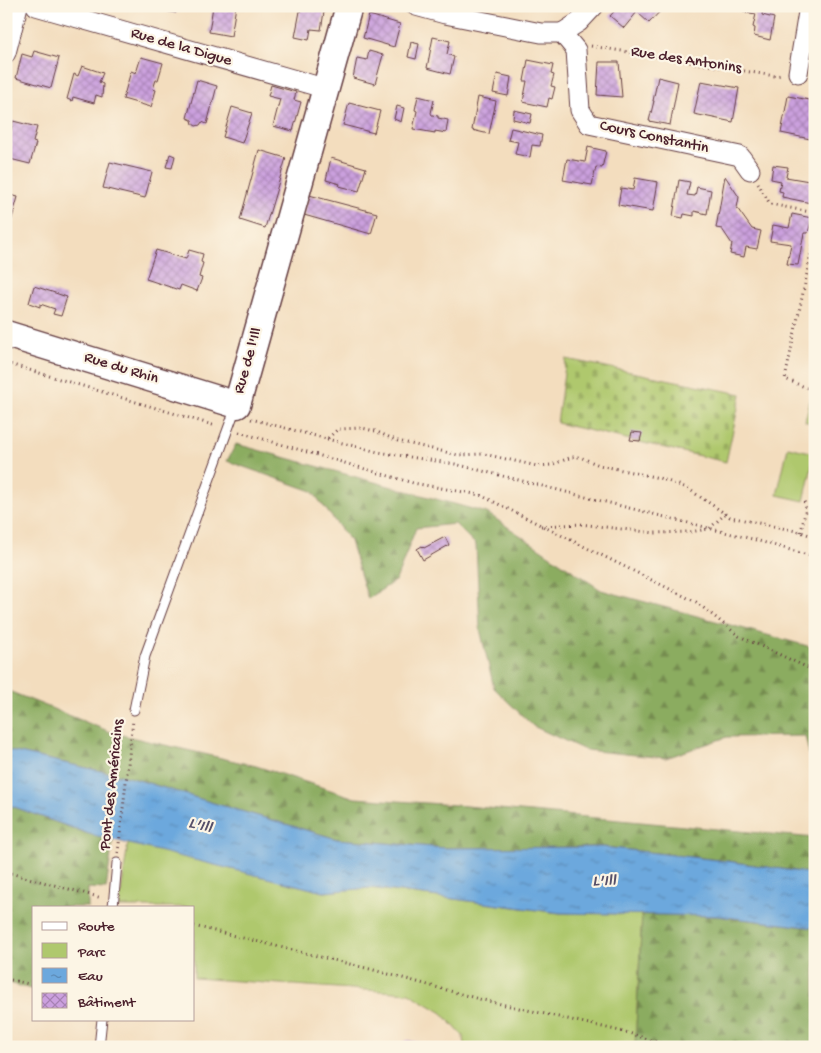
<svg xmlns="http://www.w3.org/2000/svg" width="821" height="1053" viewBox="0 0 821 1053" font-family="'Gochi Hand',sans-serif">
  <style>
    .green { fill: #afc86d; stroke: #7c744c }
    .forest { fill: url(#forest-firs); stroke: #6a6646 }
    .cemetery { fill: url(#cemetery-stones); stroke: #7c744c }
    .water { fill: url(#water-ripples); stroke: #5b6484 }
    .building { fill: url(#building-cross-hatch) }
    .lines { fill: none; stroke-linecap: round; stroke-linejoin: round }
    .lane-casing { stroke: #633c41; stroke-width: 11 }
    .street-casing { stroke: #633c41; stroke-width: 21 }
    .secondary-casing { stroke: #633c41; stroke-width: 29 }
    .path { stroke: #633c41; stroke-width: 3; stroke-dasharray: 1 4; stroke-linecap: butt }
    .lane { stroke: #fff; stroke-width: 9 }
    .street { stroke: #fff; stroke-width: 19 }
    .secondary { stroke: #fff; stroke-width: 26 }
    .labels { text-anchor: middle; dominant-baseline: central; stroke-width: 4.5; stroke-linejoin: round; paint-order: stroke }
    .street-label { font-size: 16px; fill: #4a1f2b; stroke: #fcf5e5 }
    .water-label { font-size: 18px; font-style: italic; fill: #564f69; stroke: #fcf5e5 }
  </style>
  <defs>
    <pattern id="forest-firs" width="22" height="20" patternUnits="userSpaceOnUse" patternTransform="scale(1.25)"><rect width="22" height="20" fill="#8bac60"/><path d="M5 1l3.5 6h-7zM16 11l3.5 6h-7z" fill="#748b4f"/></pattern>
    <pattern id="cemetery-stones" width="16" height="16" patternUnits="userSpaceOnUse" patternTransform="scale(1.25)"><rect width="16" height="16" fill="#afc86d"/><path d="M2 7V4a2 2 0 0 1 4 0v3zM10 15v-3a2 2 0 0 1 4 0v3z" fill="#98ab5f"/></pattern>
    <pattern id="water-ripples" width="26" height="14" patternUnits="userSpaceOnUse" patternTransform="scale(1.25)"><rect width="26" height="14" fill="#6ca8dd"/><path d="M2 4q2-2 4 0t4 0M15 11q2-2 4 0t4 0" fill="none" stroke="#5b88b3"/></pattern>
    <pattern id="building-cross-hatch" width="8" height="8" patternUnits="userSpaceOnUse" patternTransform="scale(1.25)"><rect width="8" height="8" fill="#cba0de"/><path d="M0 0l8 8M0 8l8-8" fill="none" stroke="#a782b4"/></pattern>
  </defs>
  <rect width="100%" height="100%" fill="#fcf5e5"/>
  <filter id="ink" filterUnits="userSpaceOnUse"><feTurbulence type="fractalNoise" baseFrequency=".02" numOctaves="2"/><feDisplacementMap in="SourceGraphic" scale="10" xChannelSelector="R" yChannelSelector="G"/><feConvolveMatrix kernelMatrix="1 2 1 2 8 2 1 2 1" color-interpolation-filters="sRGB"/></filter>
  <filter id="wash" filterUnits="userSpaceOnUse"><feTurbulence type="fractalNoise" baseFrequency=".0096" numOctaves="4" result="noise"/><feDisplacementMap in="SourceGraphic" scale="20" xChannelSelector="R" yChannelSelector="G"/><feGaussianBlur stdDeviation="1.12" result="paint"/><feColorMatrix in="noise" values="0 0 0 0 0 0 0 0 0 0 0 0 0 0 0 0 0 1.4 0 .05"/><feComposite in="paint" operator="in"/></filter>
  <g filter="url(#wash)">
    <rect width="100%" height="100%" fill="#f3ddbe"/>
    <g class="green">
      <path d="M812 393 815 394V425L805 421Z"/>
      <path d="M788 447 815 453 804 501 777 495Z"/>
      <path d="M128 843 324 892 370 888 560 913 642 914 635 1047H464L463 1036 442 1013 409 993 194 978V907H119Z"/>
    </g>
    <g class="forest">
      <path d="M236 444 487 513 601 590 815 648V780L805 736 727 737 666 758 585 750 533 726 494 688 480 629 476 545 455 524 416 528 396 580 368 599 350 541 312 491 227 461Z"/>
      <path d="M6 690 113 733 256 766 355 798 455 805 815 838V874L727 861 603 847 445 848 337 839 210 802 132 778 6 750Z"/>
      <path d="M6 804 89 834 113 840 106 889 88 888V907H34V990L6 982Z"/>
      <path d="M642 914 717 916 815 928V1047H635Z"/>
    </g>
    <path class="cemetery" d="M566 359 741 394 726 462 557 423Z"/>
    <path class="water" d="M6 750 132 778 210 802 337 839 445 848 603 847 727 861 815 874V928L717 916 560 913 370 888 324 892 89 834 6 804Z"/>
    <g id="blocks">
      <g class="building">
        <path d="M154 6H177L176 13 154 9Z"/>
        <path d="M213 6H236L231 36 209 32Z"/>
        <path d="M301 6H325L321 30 311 29 309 40 295 37Z"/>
        <path d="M619 6H663L664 7 649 23 637 12 624 28 610 16Z"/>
        <path d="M746 6H763L762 15 774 18 770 40 754 36 755 28 753 27 756 14 744 12Z"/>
        <path d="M369 15 400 24 394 47 363 38Z"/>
        <path d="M433 37 450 41 447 54 454 57 450 74 427 68Z"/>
        <path d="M411 42 419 44 416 59 408 57Z"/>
        <path d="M34 51 59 58 51 88 16 78 22 54 32 57Z"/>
        <path d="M369 51 383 55 375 84 353 78 357 58 367 60Z"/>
        <path d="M141 57 163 63 158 80H156L153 89 156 90 151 107 123 99 131 71 136 73Z"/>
        <path d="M528 60 553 65 551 74 554 75 551 86 555 87 552 99 549 98 547 107 523 102 527 81H524Z"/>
        <path d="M599 62H619L622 97 597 95Z"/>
        <path d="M82 66 103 73 99 82 103 84 102 97 96 95 94 103 73 97 72 101 67 99 74 74 78 76Z"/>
        <path d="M497 74 511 77 508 96 493 93Z"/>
        <path d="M658 77 678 82 670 125 649 121 654 101H653Z"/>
        <path d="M197 80 217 86 207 124 202 122 200 125 196 126 193 124 192 120 187 118Z"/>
        <path d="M701 81 739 88 733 122 694 114Z"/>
        <path d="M271 85 296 92 294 100 301 102 293 131 273 126 280 99 268 96Z"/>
        <path d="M418 96 434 100 431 113 432 115 438 116V118L448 120 446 133 435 131V133L413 129 417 111 415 110Z"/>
        <path d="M788 96 815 101V140L781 133Z"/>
        <path d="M478 97 496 101 489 134 472 130Z"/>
        <path d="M349 103 380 111 374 133 343 125Z"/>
        <path d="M397 106 404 108 401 122 394 119Z"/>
        <path d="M232 107 252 113 242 143 223 137Z"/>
        <path d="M514 110 532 114 530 123 513 119Z"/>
        <path d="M13 121 37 127 33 142 36 143 30 164 6 158V142H8Z"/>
        <path d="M511 128 542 135 540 146 532 145 530 157 515 154 518 142 508 140Z"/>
        <path d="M588 147 606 151 602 168 596 167 592 185 563 180 567 159 585 162Z"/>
        <path d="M259 150 286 158 265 228 240 220Z"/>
        <path d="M170 154 175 156 172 168 166 167Z"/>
        <path d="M331 158 366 168 359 191 339 186 340 184 326 180Z"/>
        <path d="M110 162 152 172 145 198 103 188Z"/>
        <path d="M773 165 788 167 786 177 815 182 811 203 782 197 783 192 779 191 781 181 771 179Z"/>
        <path d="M725 176 739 197 737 208 752 229 761 231 757 249 746 247 744 257 730 254 732 244 722 229 716 228Z"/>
        <path d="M635 178 658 182 653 211 618 205 621 188 633 190Z"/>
        <path d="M679 180 690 182 687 195 695 196 697 187 711 190 707 214 694 211V216L684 214 683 218 673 216Z"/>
        <path d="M6 194 18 197 9 229 6 228Z"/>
        <path d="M309 195 377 213 371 234 304 215Z"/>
        <path d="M792 214 812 218 808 233H804L798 265 787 264 791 244 770 241 773 225 789 228Z"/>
        <path d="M156 250 186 259 189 250 203 254 201 262 203 263 199 277 202 278 197 291 181 285 179 290 146 279Z"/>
        <path d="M34 286 67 297 61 316 53 314 55 309 40 304V307L29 303Z"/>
        <path d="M632 432 642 433 640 441 630 440Z"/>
        <path d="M445 537 449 545 423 560 417 549 422 546 424 548Z"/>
        <path d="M408 1040 422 1043 424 1047H389Z"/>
      </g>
    </g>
  </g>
  <g filter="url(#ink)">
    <use href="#blocks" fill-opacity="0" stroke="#633c41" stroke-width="1"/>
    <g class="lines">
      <defs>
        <g id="lane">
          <path d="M134 710 145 656 236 407"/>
          <path d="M113 907 117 863"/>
          <path d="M99 1047 102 1019"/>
        </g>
        <g id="street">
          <path d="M36 6 327 89"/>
          <path d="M416 6 445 14 541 33H562"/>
          <path d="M562 33 576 50 580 110 589 124 740 156 750 170"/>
          <path d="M562 33 579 22 594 6"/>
          <path d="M6 53 18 6"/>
          <path d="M798 73 809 6"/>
        </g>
        <path id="secondary" d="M6 334 237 405 349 6"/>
      </defs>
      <use href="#lane" class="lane-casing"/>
      <use href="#street" class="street-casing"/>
      <use href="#secondary" class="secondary-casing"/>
      <g class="path">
        <path d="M591 46 775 76 782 75"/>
        <path d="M758 183 770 204 815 213"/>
        <path d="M815 235 785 379 815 391"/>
        <path d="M6 363 216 426"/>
        <path d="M251 419 327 439 338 429 362 428 375 431 398 441 458 455 484 454 537 466 551 465 572 457H580L599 465 659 478 687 488 730 517 801 532 815 537"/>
        <path d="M239 432 413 483 480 495 696 602 739 636 815 671"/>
        <path d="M327 439 378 452 455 464 752 539 815 557"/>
        <path d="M541 526 580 524 655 533 689 532 709 529 726 513"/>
        <path d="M801 532 806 508 804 501"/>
        <path d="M118 853 133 720"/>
        <path d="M6 872 102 898"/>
        <path d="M194 926 370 969 479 999 629 1033 672 1047"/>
        <path d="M6 979 34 985"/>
      </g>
      <use href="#lane" class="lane"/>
      <use href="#street" class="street"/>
      <use href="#secondary" class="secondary"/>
    </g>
  </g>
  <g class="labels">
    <g class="street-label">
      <text transform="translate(181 48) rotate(16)">Rue de la Digue</text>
      <text transform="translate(686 61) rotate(9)">Rue des Antonins</text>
      <text transform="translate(654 138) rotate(12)">Cours Constantin</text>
      <text transform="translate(249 361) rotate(-74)">Rue de l'Ill</text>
      <text transform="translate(121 369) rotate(17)">Rue du Rhin</text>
      <text transform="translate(113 785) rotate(-84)">Pont des Américains</text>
    </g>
    <g class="water-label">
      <text transform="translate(200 826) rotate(15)">L'Ill</text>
      <text x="604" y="881">L'Ill</text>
    </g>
  </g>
  <rect width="821" height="1053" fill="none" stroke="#fcf5e5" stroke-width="25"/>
  <rect x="32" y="906" width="162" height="115" fill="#fcf5e5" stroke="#b59f9b"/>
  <rect x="42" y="922" width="25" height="8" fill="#ffffff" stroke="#b59f9b"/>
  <text x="78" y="930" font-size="15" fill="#4a1f2b">Route</text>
  <rect x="42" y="943" width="25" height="15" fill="#afc86d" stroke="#b59f9b"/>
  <text x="78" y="956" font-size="15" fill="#4a1f2b">Parc</text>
  <rect x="42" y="968" width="25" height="15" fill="url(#water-ripples)" stroke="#b59f9b"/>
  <text x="78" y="980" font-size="15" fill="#4a1f2b">Eau</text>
  <rect x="42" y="993" width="25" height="15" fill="url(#building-cross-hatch)" stroke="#b59f9b"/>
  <text x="78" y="1006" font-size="15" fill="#4a1f2b">Bâtiment</text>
</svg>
